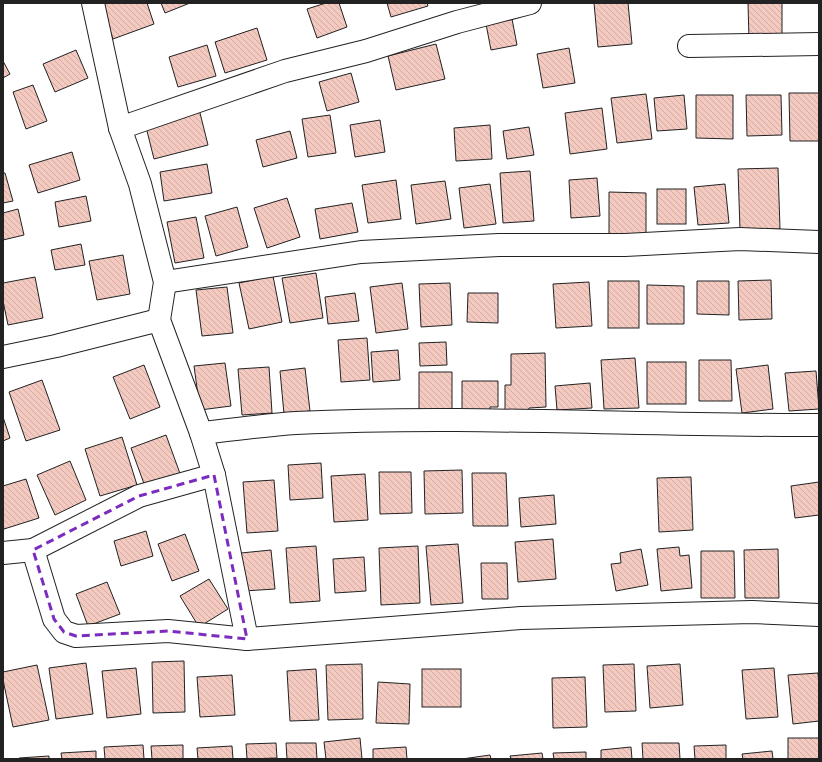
<svg xmlns="http://www.w3.org/2000/svg" width="822" height="762" viewBox="0 0 822 762" font-family="'Exo 2',sans-serif">
  <style>
    .building { fill: url(#building-back-hatch); stroke: #222 }
    .lines { fill: none; stroke-linecap: round; stroke-linejoin: round }
    .minor-casing { stroke: #222; stroke-width: 24 }
    .minor { stroke: #fff; stroke-width: 22 }
    .marked { fill: none; stroke: #7b2cbf; stroke-width: 3; stroke-dasharray: 8 5; stroke-linejoin: round }
  </style>
  <defs>
    <pattern id="building-back-hatch" width="6" height="6" patternUnits="userSpaceOnUse"><rect width="6" height="6" fill="#f3c9c0"/><path d="M-1 5l2 2M0 0l6 6M5-1l2 2" fill="none" stroke="#d0aca5"/></pattern>
  </defs>
  <rect width="100%" height="100%" fill="#fff"/>
  <g class="building">
    <path d="M100 3H147L154 24 113 39Z"/>
    <path d="M161 3H190L165 13Z"/>
    <path d="M326 3H339L347 27 317 38 307 9Z"/>
    <path d="M387 3H427L428 6 391 17Z"/>
    <path d="M594 3H628L632 44 598 47Z"/>
    <path d="M748 3H782V40H749Z"/>
    <path d="M512 19 517 45 491 50 486 24Z"/>
    <path d="M257 28 267 60 225 73 215 42Z"/>
    <path d="M436 44 445 79 396 90 388 56Z"/>
    <path d="M207 45 216 76 178 87 169 57Z"/>
    <path d="M569 48 575 83 543 88 537 54Z"/>
    <path d="M76 50 88 78 55 92 43 64Z"/>
    <path d="M3 61 10 74 3 78Z"/>
    <path d="M351 73 359 102 327 111 319 82Z"/>
    <path d="M33 85 47 121 26 129 13 92Z"/>
    <path d="M789 93H819V141H790Z"/>
    <path d="M646 94 652 139 617 143 611 98Z"/>
    <path d="M684 95 687 129 657 131 654 98Z"/>
    <path d="M696 95H733V139L696 138Z"/>
    <path d="M746 95H781L782 135 747 136Z"/>
    <path d="M602 108 607 149 570 154 565 113Z"/>
    <path d="M199 109 208 145 154 159 145 123Z"/>
    <path d="M330 115 336 153 308 157 302 119Z"/>
    <path d="M380 120 385 152 355 157 350 125Z"/>
    <path d="M490 125 492 159 456 161 454 128Z"/>
    <path d="M529 127 534 155 507 159 503 131Z"/>
    <path d="M290 131 297 158 263 167 256 140Z"/>
    <path d="M72 152 80 180 38 193 29 165Z"/>
    <path d="M207 164 212 193 164 201 160 172Z"/>
    <path d="M778 168 780 229 740 230 738 169Z"/>
    <path d="M530 171 534 221 503 223 500 173Z"/>
    <path d="M3 173H5L13 201 3 203Z"/>
    <path d="M597 178 600 216 571 218 569 180Z"/>
    <path d="M396 180 401 219 368 223 362 185Z"/>
    <path d="M445 181 451 219 416 224 411 185Z"/>
    <path d="M490 184 496 224 464 228 459 188Z"/>
    <path d="M725 184 729 223 698 225 694 187Z"/>
    <rect x="657" y="189" width="29" height="35"/>
    <path d="M609 192 646 193V241L609 240Z"/>
    <path d="M86 196 91 221 59 227 55 202Z"/>
    <path d="M287 198 300 237 267 248 254 208Z"/>
    <path d="M352 203 358 232 320 239 315 209Z"/>
    <path d="M237 207 248 247 216 256 205 216Z"/>
    <path d="M18 209 24 235 3 240V213Z"/>
    <path d="M196 217 204 258 175 263 167 222Z"/>
    <path d="M81 244 85 265 55 270 51 250Z"/>
    <path d="M123 255 130 294 97 300 89 261Z"/>
    <path d="M316 273 323 318 290 323 282 278Z"/>
    <path d="M273 276 282 322 249 329 239 283Z"/>
    <path d="M35 277 43 318 8 325 3 301V283Z"/>
    <path d="M771 280 772 319 739 320 738 281Z"/>
    <rect x="608" y="281" width="31" height="47"/>
    <path d="M697 281H729V315L697 314Z"/>
    <path d="M589 282 592 326 556 328 553 284Z"/>
    <path d="M402 283 408 329 376 333 370 287Z"/>
    <path d="M450 283 452 325 421 327 419 284Z"/>
    <path d="M647 285 684 286V324H647Z"/>
    <path d="M227 287 233 333 202 336 196 290Z"/>
    <path d="M355 293 359 321 328 324 325 297Z"/>
    <path d="M468 293H498V323L467 322Z"/>
    <path d="M367 338 370 380 341 382 338 340Z"/>
    <path d="M446 342 447 365 420 366 419 343Z"/>
    <path d="M398 350 400 380 373 382 371 352Z"/>
    <path d="M545 353 546 407 529 408V413H505V385H511V354Z"/>
    <path d="M635 358 639 408 604 409 601 360Z"/>
    <path d="M699 360H731L732 401H699Z"/>
    <rect x="647" y="362" width="39" height="42"/>
    <path d="M225 363 231 406 200 410 194 366Z"/>
    <path d="M144 365 160 407 130 419 113 377Z"/>
    <path d="M768 365 773 409 742 413 736 369Z"/>
    <path d="M269 367 272 413 242 415 238 369Z"/>
    <path d="M305 368 310 411 284 414 280 371Z"/>
    <path d="M816 371 819 409 789 411 785 373Z"/>
    <path d="M419 372H452V414L419 413Z"/>
    <path d="M42 380 60 430 26 441 9 392Z"/>
    <path d="M462 381H498V407H490V413L462 412Z"/>
    <path d="M590 383 592 408 557 410 555 386Z"/>
    <path d="M3 417 10 438 3 441Z"/>
    <path d="M166 435 182 479 147 492 131 448Z"/>
    <path d="M122 437 137 485 100 496 85 449Z"/>
    <path d="M70 461 86 500 55 515 37 475Z"/>
    <path d="M321 463 323 498 290 500 288 465Z"/>
    <path d="M462 470 463 513 425 514 424 471Z"/>
    <path d="M379 472H411L412 513 380 514Z"/>
    <path d="M472 473H506L508 526H473Z"/>
    <path d="M365 474 368 520 334 522 331 476Z"/>
    <path d="M691 477 693 530 659 532 657 478Z"/>
    <path d="M26 479 39 518 4 529 3 527V486Z"/>
    <path d="M274 480 278 531 247 533 243 482Z"/>
    <path d="M819 482V515L795 518 791 486Z"/>
    <path d="M554 495 556 524 521 527 519 498Z"/>
    <path d="M146 531 153 556 121 566 114 541Z"/>
    <path d="M185 534 199 571 172 581 158 544Z"/>
    <path d="M553 539 556 579 518 582 515 542Z"/>
    <path d="M458 544 463 603 431 605 426 546Z"/>
    <path d="M316 546 320 601 290 603 286 548Z"/>
    <path d="M418 546 420 603 381 605 379 548Z"/>
    <path d="M679 547 680 556 689 555 692 588 661 591 657 549Z"/>
    <path d="M641 549 648 585 616 591 611 564 621 563 620 553Z"/>
    <path d="M778 549 779 598H745L744 550Z"/>
    <path d="M271 550 275 589 244 591 241 553Z"/>
    <path d="M701 551H734L735 598H701Z"/>
    <path d="M364 557 366 591 335 593 333 559Z"/>
    <path d="M481 563H507L508 599H482Z"/>
    <path d="M209 579 228 609 199 627 180 596Z"/>
    <path d="M107 582 120 614 88 626 76 594Z"/>
    <path d="M184 661 185 712 153 713 152 662Z"/>
    <path d="M86 663 93 714 56 719 49 668Z"/>
    <path d="M362 664 363 719 328 720 326 665Z"/>
    <path d="M634 664 636 711 605 712 603 665Z"/>
    <path d="M680 664 683 705 650 708 647 666Z"/>
    <path d="M37 665 49 720 13 727 3 680V672Z"/>
    <path d="M136 668 141 714 107 718 102 671Z"/>
    <path d="M774 668 778 717 746 719 742 670Z"/>
    <path d="M316 669 319 720 290 721 287 671Z"/>
    <rect x="422" y="669" width="39" height="38"/>
    <path d="M818 673 819 687V721L793 724 788 675Z"/>
    <path d="M232 675 235 715 200 717 197 677Z"/>
    <path d="M585 677 587 727 553 728 552 678Z"/>
    <path d="M378 682 410 684 409 724 376 723Z"/>
    <path d="M360 738 362 759H326L324 742Z"/>
    <rect x="788" y="738" width="31" height="21"/>
    <path d="M276 743 277 758 247 759 246 744Z"/>
    <path d="M286 743H316L317 759H287Z"/>
    <path d="M642 743H679L680 759H643Z"/>
    <path d="M143 745 144 759H105L104 747Z"/>
    <path d="M183 745V759H152L151 746Z"/>
    <path d="M726 745V759H695L694 746Z"/>
    <path d="M232 746 233 759H198L197 748Z"/>
    <path d="M406 747 407 759H373V749Z"/>
    <path d="M631 747 632 759H601V750Z"/>
    <path d="M96 751V759H62L61 753Z"/>
    <path d="M772 751 773 759H743L742 754Z"/>
    <path d="M586 752V759H554L553 753Z"/>
    <path d="M542 753 543 759H511L510 756Z"/>
    <path d="M490 755 491 759H462Z"/>
    <path d="M49 756V759H19V758Z"/>
  </g>
  <g class="lines">
    <defs>
      <g id="minor">
        <path d="M93 3 120 128 140 184 165 282 159 320 201 433 214 475 247 639"/>
        <path d="M689 46 819 44"/>
        <path d="M120 128 285 71 366 51 457 22 530 3"/>
        <path d="M165 282 361 252 499 245H625L740 239 819 242"/>
        <path d="M3 357 56 346 159 320"/>
        <path d="M201 433C232 430 265 425 296 423 471 415 645 426 819 425"/>
        <path d="M33 550 54 619 64 632 76 636 168 631 247 639 521 618 752 612 819 615"/>
        <path d="M3 553 33 550 139 496 214 475"/>
      </g>
    </defs>
    <use href="#minor" class="minor-casing"/>
    <use href="#minor" class="minor"/>
  </g>
  <path class="marked" d="M214 475 247 639 168 631 76 636 64 632 54 619 33 550 139 496Z"/>
  <rect width="822" height="762" fill="none" stroke="#222222" stroke-width="8"/>
</svg>
